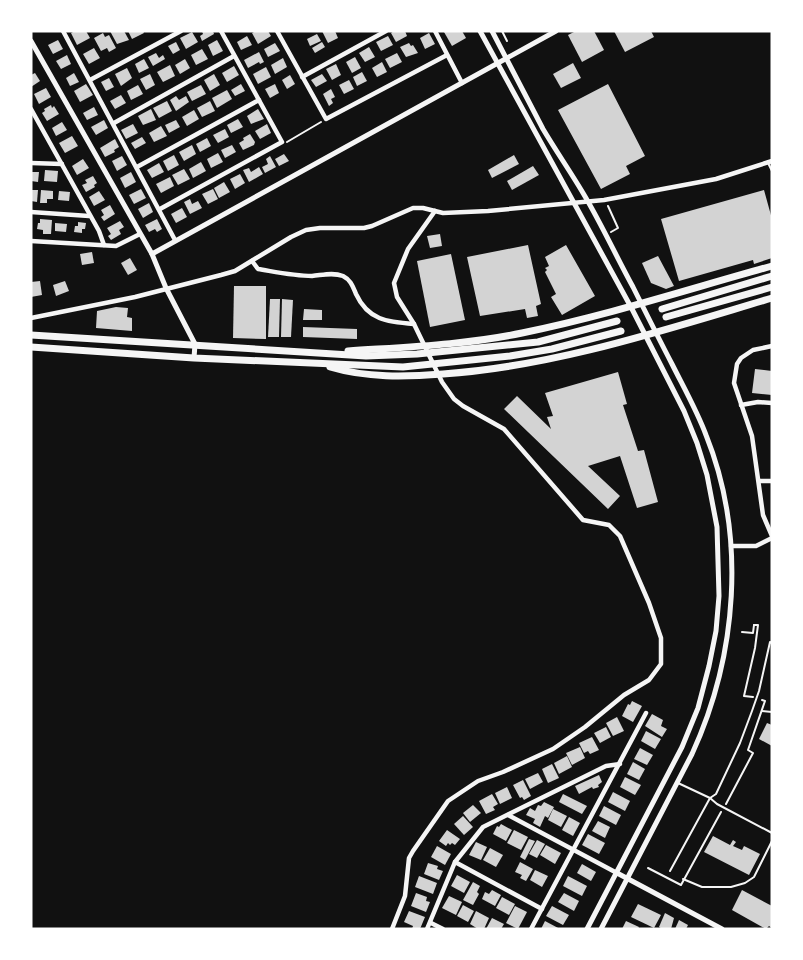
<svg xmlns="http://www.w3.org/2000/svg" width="803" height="960" viewBox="0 0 803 960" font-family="Ubuntu,sans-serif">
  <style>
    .building { fill: #d3d3d3 }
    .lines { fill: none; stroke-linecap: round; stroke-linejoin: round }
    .path { stroke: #f5f5f5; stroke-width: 2 }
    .service { stroke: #f5f5f5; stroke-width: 2 }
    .minor { stroke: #f5f5f5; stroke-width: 4.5 }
    .tertiary { stroke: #f5f5f5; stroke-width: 5 }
    .primary { stroke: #f5f5f5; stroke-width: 7 }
  </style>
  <rect width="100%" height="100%" fill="#111"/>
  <g class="building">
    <path d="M75 31H86L90 38 77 45 71 33Z"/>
    <path d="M110 31H124L129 40 117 44Z"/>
    <path d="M128 31H143L144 33 132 39Z"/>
    <path d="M202 31H213L214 34 202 41 200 36 203 34Z"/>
    <path d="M256 31H268L271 36 258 44 252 33Z"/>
    <path d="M322 31H335L338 38 328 43Z"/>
    <path d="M394 31H405L407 36 396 42 391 33Z"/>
    <path d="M446 31H462L466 38 452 46 444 32Z"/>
    <path d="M576 31H594L604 50 582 62 568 35Z"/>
    <path d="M614 31H651L654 37 625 52Z"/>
    <path d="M192 32 198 42 186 49 180 38Z"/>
    <path d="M103 33 105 37 109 35 116 48 109 52 107 48 101 51 94 38Z"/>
    <path d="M429 33 435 44 425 49 420 38Z"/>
    <path d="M317 34 321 41 310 46 307 39Z"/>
    <path d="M247 36 252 45 241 50 237 42Z"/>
    <path d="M388 36 393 45 381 51 376 42Z"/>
    <path d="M58 40 63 49 53 54 48 45Z"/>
    <path d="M217 40 223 51 213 56 208 45Z"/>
    <path d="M176 42 180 50 173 54 168 46Z"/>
    <path d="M322 42 325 47 315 53 312 48Z"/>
    <path d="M275 43 280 51 268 57 264 49Z"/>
    <path d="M409 43 411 46 413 45 418 53 406 57 400 47Z"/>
    <path d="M369 47 375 57 365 62 359 53Z"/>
    <path d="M94 48 100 58 89 64 83 54Z"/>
    <path d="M202 49 208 59 196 65 191 55Z"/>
    <path d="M259 52 264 62 260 64 259 62 248 68 244 60Z"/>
    <path d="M156 53 159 58 163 55 165 59 153 66 148 57Z"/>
    <path d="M397 53 402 62 390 68 385 59Z"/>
    <path d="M67 55 71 64 61 69 56 61Z"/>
    <path d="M355 57 361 68 352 73 346 62Z"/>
    <path d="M283 58 287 67 275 74 271 65Z"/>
    <path d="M144 59 149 68 139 73 135 64Z"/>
    <path d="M185 59 190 68 180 74 175 65Z"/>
    <path d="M382 62 387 72 377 77 372 68Z"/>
    <path d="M573 63 581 78 561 88 553 74Z"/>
    <path d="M336 64 341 75 332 80 326 69Z"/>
    <path d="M170 65 175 76 163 82 157 72Z"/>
    <path d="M234 66 239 75 227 82 222 73Z"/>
    <path d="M266 67 271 77 258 84 253 74Z"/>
    <path d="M127 68 132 78 121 86 115 74Z"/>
    <path d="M362 72 367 81 357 86 353 77Z"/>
    <path d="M35 73 40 81 31 87V75Z"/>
    <path d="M74 73 79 82 70 86 66 78Z"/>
    <path d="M150 74 155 85 146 90 140 79Z"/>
    <path d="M214 74 220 85 210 91 204 80Z"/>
    <path d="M322 74 327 81 316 87 311 80Z"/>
    <path d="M290 75 295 84 287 89 282 80Z"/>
    <path d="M109 78 114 87 106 91 101 82Z"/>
    <path d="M349 80 354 89 344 94 339 85Z"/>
    <path d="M86 84 93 95 80 102 74 91Z"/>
    <path d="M241 84 245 91 235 96 231 90Z"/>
    <path d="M275 84 279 93 270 98 265 89Z"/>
    <path d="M608 84 645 156 626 166 630 174 601 189 558 110Z"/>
    <path d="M138 85 143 94 131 100 127 91Z"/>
    <path d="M201 85 206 94 192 101 187 92Z"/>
    <path d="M46 88 51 97 39 104 34 94Z"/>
    <path d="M331 89 335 97 331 99 333 103 329 106 323 94Z"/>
    <path d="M227 90 232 99 217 108 212 98Z"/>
    <path d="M121 95 126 103 115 109 110 101Z"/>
    <path d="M176 96 179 100 186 96 189 102 176 111 170 100Z"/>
    <path d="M167 101 172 111 159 118 153 108Z"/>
    <path d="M210 101 215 111 202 117 197 108Z"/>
    <path d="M51 105 52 108 54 106 59 114 47 121 42 113 45 111 44 109Z"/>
    <path d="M94 107 98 115 87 120 83 113Z"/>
    <path d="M151 109 156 120 143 125 138 116Z"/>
    <path d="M258 109 264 119 251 124 247 116Z"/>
    <path d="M194 110 199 119 187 126 182 117Z"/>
    <path d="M238 119 243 127 231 133 227 125Z"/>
    <path d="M104 120 108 128 96 135 91 127Z"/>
    <path d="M176 120 180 127 169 133 165 125Z"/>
    <path d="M62 122 67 130 56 136 52 128Z"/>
    <path d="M133 124 138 133 126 139 121 130Z"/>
    <path d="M267 124 271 133 260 139 255 131Z"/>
    <path d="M161 126 167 136 154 142 149 133Z"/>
    <path d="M225 129 229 137 218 143 213 135Z"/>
    <path d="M250 134 255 142 254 145 243 150 239 143 244 140 243 138Z"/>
    <path d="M72 136 78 146 65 153 59 143Z"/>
    <path d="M142 137 146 143 135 149 131 143Z"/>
    <path d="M207 138 211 146 200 152 196 144Z"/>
    <path d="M115 139 119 147 114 150 115 152 105 157 100 148Z"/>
    <path d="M192 145 196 154 184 161 179 152Z"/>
    <path d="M232 145 236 152 225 158 221 150Z"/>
    <path d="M218 153 223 162 211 168 207 159Z"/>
    <path d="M284 154 289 161 279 166 275 159Z"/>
    <path d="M174 155 179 165 168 171 163 161Z"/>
    <path d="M514 155 519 164 492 178 488 170Z"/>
    <path d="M122 156 127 165 117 171 112 161Z"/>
    <path d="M270 156 276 167 265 173 262 167 268 164 266 159Z"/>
    <path d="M83 159 89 168 77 175 72 166Z"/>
    <path d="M201 162 206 171 193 178 189 169Z"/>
    <path d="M159 163 164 172 152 178 147 170Z"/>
    <path d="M533 166 539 175 512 190 507 181Z"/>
    <path d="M259 167 263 174 249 182 243 170 249 168 251 172Z"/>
    <path d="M184 169 190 179 178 185 172 175Z"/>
    <path d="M45 170 58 171 57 182 44 181Z"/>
    <path d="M31 172H39L38 182 31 181Z"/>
    <path d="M131 172 136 182 125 188 120 178Z"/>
    <path d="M240 174 245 183 235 189 230 179Z"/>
    <path d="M93 176 97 183 94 185 95 187 86 192 82 185 87 183 85 180Z"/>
    <path d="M170 177 174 186 161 193 156 184Z"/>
    <path d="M224 182 230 192 219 198 214 188Z"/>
    <path d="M141 189 146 198 134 204 129 195Z"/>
    <path d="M213 189 218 199 208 204 202 194Z"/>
    <path d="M31 190H38L37 202 31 201Z"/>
    <path d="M41 190 53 191V199H47V203H40Z"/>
    <path d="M764 190 772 219V258L754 264 753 260 679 281 661 219Z"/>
    <path d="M59 191 70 192 69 201 58 200Z"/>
    <path d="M99 191 105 200 94 206 89 197Z"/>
    <path d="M190 199 192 204 198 201 202 208 190 214 184 202Z"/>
    <path d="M149 203 153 212 143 218 138 209Z"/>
    <path d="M110 205 115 214 104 221 101 217 104 215 101 210Z"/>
    <path d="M182 208 187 217 176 223 171 214Z"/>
    <path d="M40 219 52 220 51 234H43V230L37 229 38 223H40Z"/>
    <path d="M157 219 162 229 157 232 155 229 149 232 145 225Z"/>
    <path d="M120 221 124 227 119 230 121 234 111 240 108 236 111 234 107 228Z"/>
    <path d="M78 222 86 223 85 229H82V233L74 232 75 226H78Z"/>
    <path d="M55 223 67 224 66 232 55 231Z"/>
    <path d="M440 234 442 246 430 248 427 236Z"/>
    <path d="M528 245 541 304 536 306 538 316 527 318 525 309 480 316 467 257Z"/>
    <path d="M566 245 595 296 562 315 551 297 556 294 545 272 547 270 545 268 549 266 545 257Z"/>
    <path d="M92 252 94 263 82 265 80 254Z"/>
    <path d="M451 254 465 320 430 327 417 261Z"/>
    <path d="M658 256 674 286 666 289 651 283 642 263Z"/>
    <path d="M130 258 137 270 128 275 121 263Z"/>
    <path d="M40 281 42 295 31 297V282Z"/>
    <path d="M65 281 69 291 56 296 53 285Z"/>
    <path d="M234 286H266V339L233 338Z"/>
    <path d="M270 299H280L279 337H268Z"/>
    <path d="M282 299 293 300 291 337H281Z"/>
    <path d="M116 307 128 308 127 317 132 318V331L96 328 97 311Z"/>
    <path d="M304 309 322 310V320H303Z"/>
    <path d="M303 327 357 329V339L303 337Z"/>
    <path d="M755 369 772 371V395L752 393Z"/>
    <path d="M618 372 627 404 623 405 638 451 644 450 658 502 637 508 620 456 588 466 620 496 608 509 504 409 517 396 551 429 547 417 553 416 545 393Z"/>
    <path d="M632 701 642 706 633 722 622 716 628 704 630 705Z"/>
    <path d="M652 714 663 720 661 726 667 729 662 737 645 726Z"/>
    <path d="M617 717 624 731 613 736 606 723Z"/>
    <path d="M767 723 772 725V746L759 739Z"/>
    <path d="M606 727 611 737 600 743 594 733Z"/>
    <path d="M646 731 661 739 655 749 641 741Z"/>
    <path d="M592 737 599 750 590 754 588 751 584 753 579 743Z"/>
    <path d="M580 747 585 758 572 765 566 753Z"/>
    <path d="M640 748 653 755 647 765 634 759Z"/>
    <path d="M567 756 572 767 559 774 554 763Z"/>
    <path d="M633 762 645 769 639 780 627 774Z"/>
    <path d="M552 764 559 778 548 783 542 769Z"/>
    <path d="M538 773 543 782 530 789 525 779Z"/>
    <path d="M599 775 602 782 598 785 599 787 593 789 592 787 579 794 575 786Z"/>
    <path d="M625 777 641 785 635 795 620 787Z"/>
    <path d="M523 780 531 796 524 800 522 797 520 798 513 785Z"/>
    <path d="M507 787 512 798 500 804 495 793Z"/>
    <path d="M613 792 630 801 625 811 608 802Z"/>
    <path d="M492 794 498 804 493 807 495 810 486 814 479 801Z"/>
    <path d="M563 794 587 806 582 814 559 802Z"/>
    <path d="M544 802 554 807 548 818 545 816 540 827 533 823 535 819 526 815 530 808 535 811 538 805 541 806Z"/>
    <path d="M473 805 481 813 470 822 463 813Z"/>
    <path d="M604 806 621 815 616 825 599 816Z"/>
    <path d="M553 809 567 816 561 827 548 820Z"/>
    <path d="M463 816 473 827 464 835 454 824Z"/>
    <path d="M569 817 580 823 573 836 562 830Z"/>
    <path d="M598 821 610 827 605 838 592 831Z"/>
    <path d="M501 824 512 830 506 841 493 834 497 826 499 827Z"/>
    <path d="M447 830 460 839 455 845 452 843 450 845 448 843 446 846 439 841Z"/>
    <path d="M514 830 528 837 521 850 507 843Z"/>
    <path d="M588 834 605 843 599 854 582 845Z"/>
    <path d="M713 836 730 845 733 840 736 842 733 846 742 850 744 846 760 854 749 875 704 852Z"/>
    <path d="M529 839 535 841 525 860 520 857Z"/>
    <path d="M537 840 545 844 537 858 529 854Z"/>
    <path d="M476 842 487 847 481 860 469 855Z"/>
    <path d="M546 845 561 853 555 864 540 855Z"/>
    <path d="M437 846 451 854 445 865 431 857Z"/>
    <path d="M490 848 503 855 496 867 483 860Z"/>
    <path d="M520 862 533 869 526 881 520 878 522 875 515 872Z"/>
    <path d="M428 863 438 866 437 869 443 871 439 880 424 874Z"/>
    <path d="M582 864 596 872 591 881 577 873Z"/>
    <path d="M535 870 548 876 542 887 530 880Z"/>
    <path d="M457 875 470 882 464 893 451 886Z"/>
    <path d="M419 876 437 883 433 894 415 887Z"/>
    <path d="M568 876 587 886 582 896 563 886Z"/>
    <path d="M473 882 480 886 477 892 479 894 473 905 463 900Z"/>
    <path d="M492 890 501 895 495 906 482 899 485 892 489 894Z"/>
    <path d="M742 890 772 906V928L769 926 766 929 732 910Z"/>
    <path d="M416 893 427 897 426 901 430 902 426 912 411 906Z"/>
    <path d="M564 893 579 901 574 911 558 902Z"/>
    <path d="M449 896 462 902 456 915 442 908Z"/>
    <path d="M502 897 515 904 509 915 496 908Z"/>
    <path d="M638 904 661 915 654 928 631 917Z"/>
    <path d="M463 905 474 911 468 922 457 916Z"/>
    <path d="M515 906 527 912 518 929 506 923Z"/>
    <path d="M552 906 569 915 563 925 546 916Z"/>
    <path d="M409 911 425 917 420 929H412L413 926 404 922Z"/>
    <path d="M476 911 489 918 484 929H478L470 924Z"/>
    <path d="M665 913 674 918 671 929H662L659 927Z"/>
    <path d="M492 918 504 924 501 929H486Z"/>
    <path d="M679 920 688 925 686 929H675Z"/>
    <path d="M545 921 560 929H541Z"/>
    <path d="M626 921 639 927 638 929H622Z"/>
  </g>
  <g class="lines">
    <g class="path">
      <path d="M502 31 507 41"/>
      <path d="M287 142 321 122"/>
      <path d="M608 206 618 228 611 232"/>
      <path d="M742 632 753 633 754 625"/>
      <path d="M753 697 744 696 755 648 758 625H754"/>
      <path d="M762 711 772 712"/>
      <path d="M726 804 753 753 748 750 765 701 762 700"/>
      <path d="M648 868 681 885 721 812"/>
      <path d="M683 879 702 887H731L745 883 754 877 772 841"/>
    </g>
    <g class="service">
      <path d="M768 163 772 171"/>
      <path d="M678 783 710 798 717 804 772 833"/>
      <path d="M670 871 710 798 716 794 740 743 752 711 759 691 770 642 772 643"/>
    </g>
    <g class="minor">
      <path d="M63 31 175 240"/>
      <path d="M277 31 326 119 447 55"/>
      <path d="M435 31 462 83"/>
      <path d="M302 77 386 31"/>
      <path d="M90 80 181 31"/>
      <path d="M31 109 99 231 104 245"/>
      <path d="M114 123 234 56"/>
      <path d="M31 163 62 164"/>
      <path d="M137 167 259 100"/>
      <path d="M160 209 282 142 221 31"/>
      <path d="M31 212 89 216"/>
      <path d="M31 241 116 246 140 234"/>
      <path d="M252 261 258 269C276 272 294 276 312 276 323 275 333 272 343 276 351 280 353 287 356 294 368 320 387 322 414 324"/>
      <path d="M31 318 135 297 221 275 235 271 291 237 306 230 320 228H364L372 226 413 208H423L443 213 488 211 604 200 716 179 772 161"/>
      <path d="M772 346 753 350 741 358 737 364 734 383 752 436 763 515 772 536"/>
      <path d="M741 405 758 402 772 403"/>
      <path d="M760 481H772"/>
      <path d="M731 546H756L772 538"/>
      <path d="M508 815 617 873"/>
      <path d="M455 862 542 909"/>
      <path d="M431 923 443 929"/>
      <path d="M392 929 405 896 409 858 413 851 448 801 478 781 503 772 553 749 585 727 624 695 649 680 661 664V638L649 603 620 536 609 525 583 520 504 429 463 406 454 399 442 382 414 324 397 297 394 283 408 249 435 211"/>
      <path d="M427 929 455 862 483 827 606 766 620 764"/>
      <path d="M531 929 646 713"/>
    </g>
    <g class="tertiary">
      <path d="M480 31 632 309 684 411 697 443 707 475 717 527 719 596 716 631 709 666 698 708 682 747 587 929"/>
      <path d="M492 31C509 64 526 97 543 129 556 151 570 171 583 193 601 223 616 256 633 287 646 313 659 339 672 364 684 388 697 411 706 435 747 537 737 656 692 754L601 929"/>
      <path d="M31 41 152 254 166 288 195 344 194 358"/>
      <path d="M152 254 556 31"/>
      <path d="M617 873 722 929"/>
    </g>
    <g class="primary">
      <path d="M662 309 772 276"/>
      <path d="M666 317 772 287"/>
      <path d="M31 335 366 356 417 354 538 342 617 321"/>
      <path d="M31 347 194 358 403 367 510 356 552 349 621 331"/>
      <path d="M348 351C406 347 465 345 522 333 606 316 689 289 772 266"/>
      <path d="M330 367C367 378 405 377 443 374 556 366 664 330 772 298"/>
    </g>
  </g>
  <rect width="803" height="960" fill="none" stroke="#ffffff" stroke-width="65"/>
</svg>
